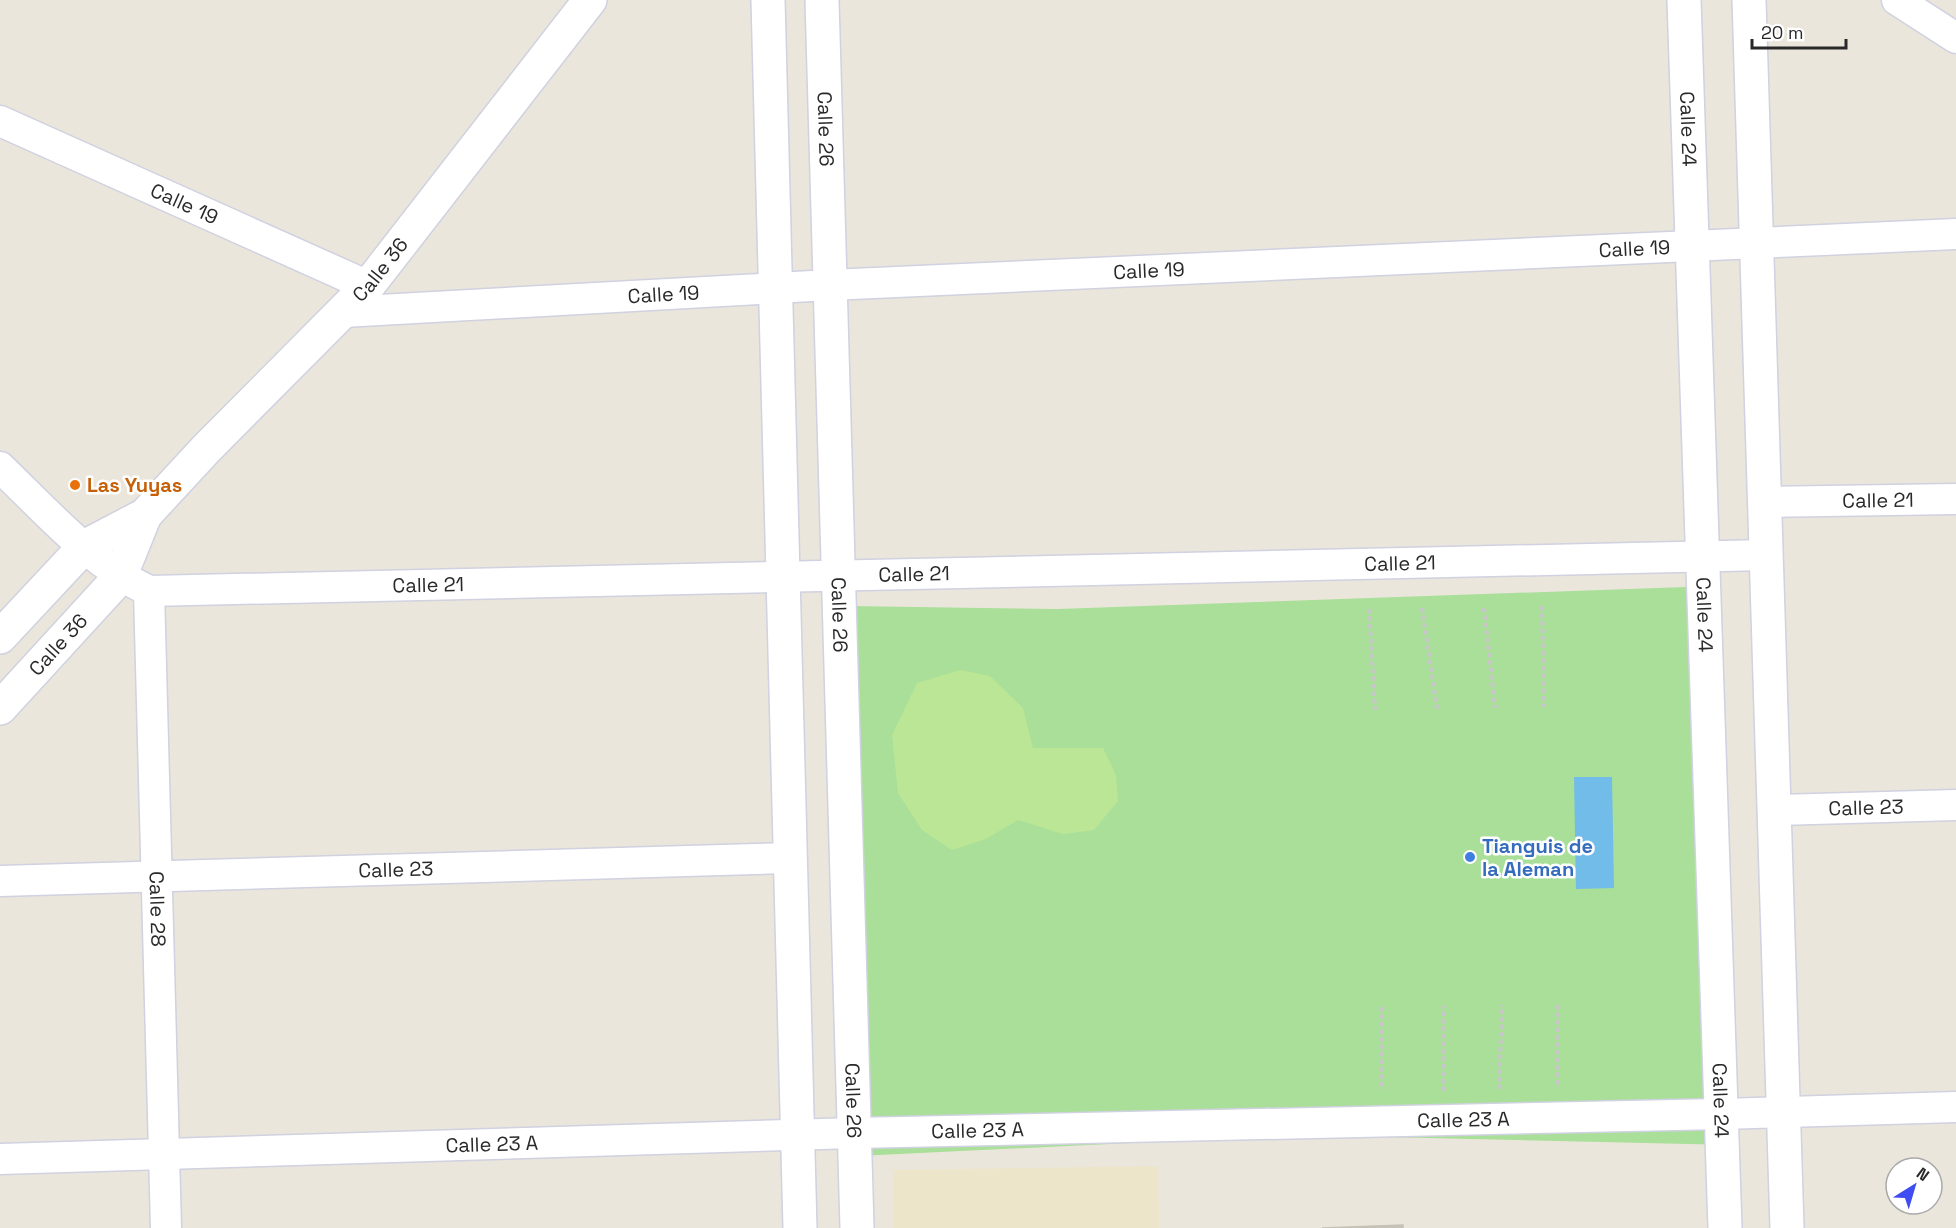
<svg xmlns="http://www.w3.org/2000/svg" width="1956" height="1228" viewBox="0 0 1956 1228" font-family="'Space Grotesk',sans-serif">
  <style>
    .education { fill: #ece5ca }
    .green { fill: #a9df99 }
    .pitch { fill: #bbe695 }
    .water { fill: #71bce9 }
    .building { fill: #c6c2ba; stroke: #c6c1b5; stroke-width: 1.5 }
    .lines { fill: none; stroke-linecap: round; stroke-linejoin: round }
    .minor-casing { stroke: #d0d1e1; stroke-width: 33 }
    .tertiary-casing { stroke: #d0d1e1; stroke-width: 36 }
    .path { stroke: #c7c7c7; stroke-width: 4; stroke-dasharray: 4.5 3; stroke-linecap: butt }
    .minor { stroke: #fff; stroke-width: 30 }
    .tertiary { stroke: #fff; stroke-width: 33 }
    .food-dot { fill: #e8710a; stroke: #fff; stroke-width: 2 }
    .shop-dot { fill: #3f7fe0; stroke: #fff; stroke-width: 2 }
    .labels { text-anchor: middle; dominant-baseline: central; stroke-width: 5; stroke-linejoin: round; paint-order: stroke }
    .street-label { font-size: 20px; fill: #292929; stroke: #fff }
    .food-label { font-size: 20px; font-weight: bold; fill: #c56008; stroke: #fff; text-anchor: start }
    .shop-label { font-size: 20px; font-weight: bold; fill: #366cbe; stroke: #fff; text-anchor: start }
  </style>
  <rect width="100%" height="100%" fill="#ebe6db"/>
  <path class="education" d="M1158 1166 1159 1228H894L893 1170Z"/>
  <path class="green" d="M1714 586 1732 1145 1296 1135 858 1156 847 606 1058 609Z"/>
  <path class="pitch" d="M960 670 990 676 1023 708 1033 748H1103L1116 775 1118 801 1094 830 1063 834 1018 820 986 839 952 850 922 830 898 793 892 735 917 683Z"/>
  <path class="water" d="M1574 777H1612L1614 888 1576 889Z"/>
  <path class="building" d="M1403 1225V1228H1322Z"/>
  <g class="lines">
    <defs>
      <g id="minor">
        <path d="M1897 0 1956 38"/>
        <path id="s1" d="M0 121 368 286"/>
        <path id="s2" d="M343 312 830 285 1956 234"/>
        <path id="s3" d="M0 467C47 512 91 563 149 591L1766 555"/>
        <path id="s4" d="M1764 502 1956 499"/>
        <path id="s5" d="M149 591 166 1228"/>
        <path id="s6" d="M1774 810 1956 805"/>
        <path id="s7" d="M0 881 790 858"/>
        <path id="s8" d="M0 1159 855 1133 1721 1114 1956 1107"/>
      </g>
      <g id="tertiary">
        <path d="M768 0 800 1228"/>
        <path id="s9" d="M822 0 857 1228"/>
        <path id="s10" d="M1684 0 1725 1228"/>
        <path d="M1749 0 1787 1228"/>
        <path id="s11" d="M0 637 84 547 145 515 206 449 368 286 590 0"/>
        <path id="s12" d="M0 708 120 577 145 515"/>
      </g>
    </defs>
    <use href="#minor" class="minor-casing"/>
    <use href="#tertiary" class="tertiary-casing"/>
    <g class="path">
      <path d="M1542 606 1544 707"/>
      <path d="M1422 608 1437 709"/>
      <path d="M1484 608 1495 708"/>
      <path d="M1369 609 1375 710"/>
      <path d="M1557 1005 1558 1088"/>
      <path d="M1381 1007 1382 1090"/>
      <path d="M1499 1089 1502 1005"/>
      <path d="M1444 1091V1006"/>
    </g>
    <use href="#minor" class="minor"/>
    <use href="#tertiary" class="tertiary"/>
  </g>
  <circle class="food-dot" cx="75" cy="485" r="6"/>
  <circle class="shop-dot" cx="1470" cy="857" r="6"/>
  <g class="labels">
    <g class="street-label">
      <text stroke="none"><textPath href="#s9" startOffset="129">Calle 26</textPath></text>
      <text stroke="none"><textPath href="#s10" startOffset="129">Calle 24</textPath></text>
      <text stroke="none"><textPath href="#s1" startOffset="202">Calle 19</textPath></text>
      <text stroke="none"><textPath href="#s2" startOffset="1293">Calle 19</textPath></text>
      <text stroke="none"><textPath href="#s11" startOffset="532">Calle 36</textPath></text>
      <text stroke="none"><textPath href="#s2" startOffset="807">Calle 19</textPath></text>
      <text stroke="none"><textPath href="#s2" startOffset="321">Calle 19</textPath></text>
      <text stroke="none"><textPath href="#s4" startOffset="114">Calle 21</textPath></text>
      <text stroke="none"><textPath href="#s3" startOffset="1446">Calle 21</textPath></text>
      <text stroke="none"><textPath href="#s3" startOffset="960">Calle 21</textPath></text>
      <text stroke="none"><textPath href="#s3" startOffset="474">Calle 21</textPath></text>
      <text stroke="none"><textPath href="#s9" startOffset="615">Calle 26</textPath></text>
      <text stroke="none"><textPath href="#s10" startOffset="615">Calle 24</textPath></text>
      <text stroke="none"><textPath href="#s12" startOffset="86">Calle 36</textPath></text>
      <text stroke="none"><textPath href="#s6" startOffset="92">Calle 23</textPath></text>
      <text stroke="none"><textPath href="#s7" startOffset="396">Calle 23</textPath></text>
      <text stroke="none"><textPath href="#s5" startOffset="318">Calle 28</textPath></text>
      <text stroke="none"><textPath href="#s9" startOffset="1101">Calle 26</textPath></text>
      <text stroke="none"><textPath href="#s10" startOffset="1101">Calle 24</textPath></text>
      <text stroke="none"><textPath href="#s8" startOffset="1464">Calle 23 A</textPath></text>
      <text stroke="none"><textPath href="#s8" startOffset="978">Calle 23 A</textPath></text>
      <text stroke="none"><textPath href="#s8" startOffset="492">Calle 23 A</textPath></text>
    </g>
    <g class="food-label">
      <text x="87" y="485">Las Yuyas</text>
    </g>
    <g class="shop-label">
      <text x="1482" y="846">Tianguis de<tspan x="1482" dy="23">la Aleman</tspan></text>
    </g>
  </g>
  <g transform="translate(1914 1186) rotate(37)"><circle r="28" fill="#ffffff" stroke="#a9a9a9" stroke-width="1.5"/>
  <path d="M0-4.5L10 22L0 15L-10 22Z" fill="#404df2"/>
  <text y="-9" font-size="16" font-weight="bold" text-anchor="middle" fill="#292929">N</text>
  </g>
  <path d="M1752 39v9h94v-9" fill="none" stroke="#292929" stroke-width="3"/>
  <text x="1761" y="39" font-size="18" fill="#292929" stroke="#ffffff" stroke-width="4.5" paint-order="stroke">20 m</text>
</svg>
